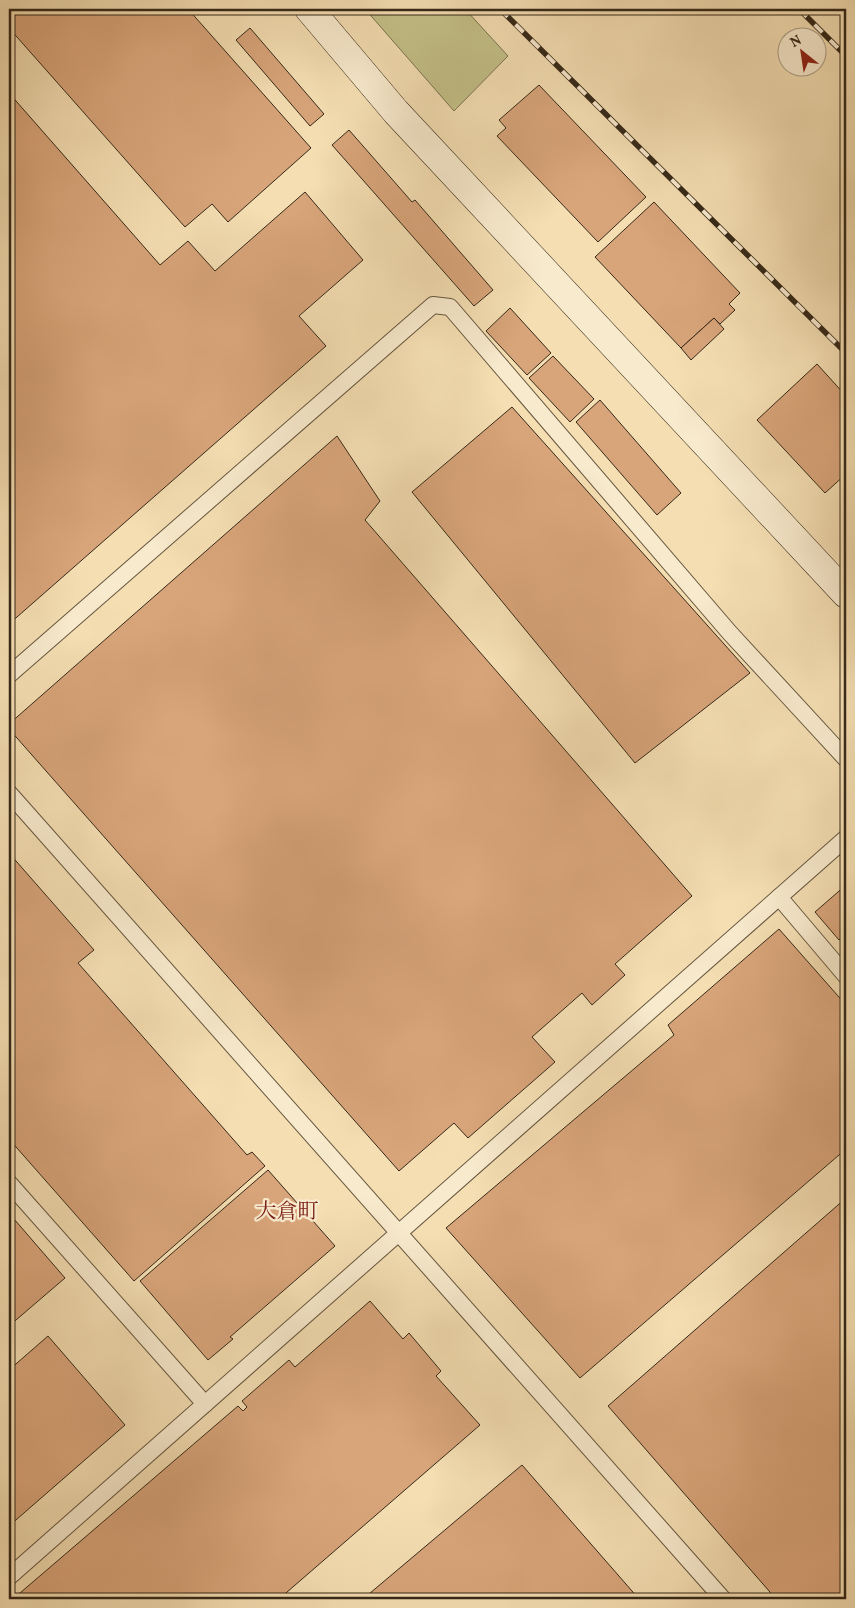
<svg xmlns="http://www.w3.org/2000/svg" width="855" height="1608" viewBox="0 0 855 1608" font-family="Vollkorn,'Noto Serif JP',serif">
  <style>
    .green { fill: #c3bf87; stroke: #7c7450 }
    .building { fill: #d8a47a; stroke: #362919 }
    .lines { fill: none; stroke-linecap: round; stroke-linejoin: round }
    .lane-casing { stroke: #66563f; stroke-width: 18 }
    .secondary-casing { stroke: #362919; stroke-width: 29 }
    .lane { stroke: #f8eacd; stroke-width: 16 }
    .secondary { stroke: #f8eacd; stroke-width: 28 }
    .rail-casing { stroke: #362919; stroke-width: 5.5 }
    .rail { stroke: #f8eacd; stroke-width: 4; stroke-dasharray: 11; stroke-linecap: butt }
    .labels { text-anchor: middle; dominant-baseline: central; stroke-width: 4.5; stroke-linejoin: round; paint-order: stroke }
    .neighbourhood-label { font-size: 21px; fill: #7a1f14; stroke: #f8eacd }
  </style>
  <rect width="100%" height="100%" fill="#f4deb2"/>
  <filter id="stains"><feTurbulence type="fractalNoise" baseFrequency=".004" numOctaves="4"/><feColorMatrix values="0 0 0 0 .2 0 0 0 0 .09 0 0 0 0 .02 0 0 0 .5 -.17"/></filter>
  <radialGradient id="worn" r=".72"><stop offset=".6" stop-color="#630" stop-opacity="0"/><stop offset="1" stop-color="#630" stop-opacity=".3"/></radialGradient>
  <path class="green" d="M365 9H465L508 56 454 111Z"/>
  <g class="building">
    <path d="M9 9H188L311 148 228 222 212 204 185 227 9 28Z"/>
    <path d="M250 28 324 114 310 126 236 40Z"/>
    <path d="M539 85 646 197 598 242 497 136 506 128 499 120Z"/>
    <path d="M9 93 160 265 188 241 215 271 305 192 363 260 299 316 326 346 9 624Z"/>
    <path d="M349 130 412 202 415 200 493 290 474 306 332 145Z"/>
    <path d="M654 202 740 293 729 304 735 310 720 324 714 318 681 348 595 257Z"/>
    <path d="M510 308 551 353 527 375 486 331Z"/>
    <path d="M714 318 724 329 691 360 681 348Z"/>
    <path d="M553 356 594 399 570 422 529 378Z"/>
    <path d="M817 364 846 396V474L825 493 757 420Z"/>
    <path d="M600 400 681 493 657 515 576 422Z"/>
    <path d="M512 407 750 673 635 763 412 492Z"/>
    <path d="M337 436 380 501 365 520 692 896 615 964 625 975 592 1005 582 993 532 1037 555 1062 468 1138 454 1123 399 1171 9 729V724Z"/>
    <path d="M9 853 94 950 78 963 247 1155 252 1152 265 1166 134 1281 9 1139Z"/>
    <path d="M846 885V934L839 940 815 912Z"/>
    <path d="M779 929 846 1005V1149L580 1378 446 1228 674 1035 668 1025Z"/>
    <path d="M268 1170 335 1246 230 1337 233 1339 208 1360 140 1281Z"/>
    <path d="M846 1198V1599H776L608 1406Z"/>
    <path d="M14 1219 65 1278 9 1326V1223Z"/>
    <path d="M370 1301 403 1339 409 1333 441 1371 436 1376 480 1425 279 1599H13L238 1406 243 1411 247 1407 242 1401 289 1360 295 1367Z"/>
    <path d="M48 1336 125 1425 9 1526V1370Z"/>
    <path d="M522 1465 639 1599H363Z"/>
  </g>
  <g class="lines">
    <defs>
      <g id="lane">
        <path d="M9 675 433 305 450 307 729 632 846 759"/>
        <path d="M9 793 723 1599"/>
        <path d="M779 897 846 976"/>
        <path d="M9 1183 205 1404"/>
        <path d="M9 1577 846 838"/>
      </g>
      <path id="secondary" d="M309 9 396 112 846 594"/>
    </defs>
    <use href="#lane" class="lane-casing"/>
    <use href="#secondary" class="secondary-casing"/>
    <use href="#lane" class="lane"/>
    <use href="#secondary" class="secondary"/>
    <defs>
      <g id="rail">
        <path d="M500 9 846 353"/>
        <path d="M799 9 846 56"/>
      </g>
    </defs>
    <use href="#rail" class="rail-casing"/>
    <use href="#rail" class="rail"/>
  </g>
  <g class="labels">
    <g class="neighbourhood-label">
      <text x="287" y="1212">大倉町</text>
    </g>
  </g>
  <rect width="855" height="1608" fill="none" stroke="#f4deb2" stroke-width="30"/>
  <rect x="10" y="10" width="835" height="1588" fill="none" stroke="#362919" stroke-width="2.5"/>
  <rect x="15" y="15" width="825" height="1578" fill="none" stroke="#362919"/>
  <g transform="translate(802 52) rotate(330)"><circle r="24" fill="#f8eacd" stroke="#aa9d85"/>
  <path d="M0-4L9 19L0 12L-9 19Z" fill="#8f2418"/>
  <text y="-8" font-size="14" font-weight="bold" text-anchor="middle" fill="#362919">N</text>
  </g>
  <rect width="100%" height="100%" filter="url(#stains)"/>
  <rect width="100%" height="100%" fill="url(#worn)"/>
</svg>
